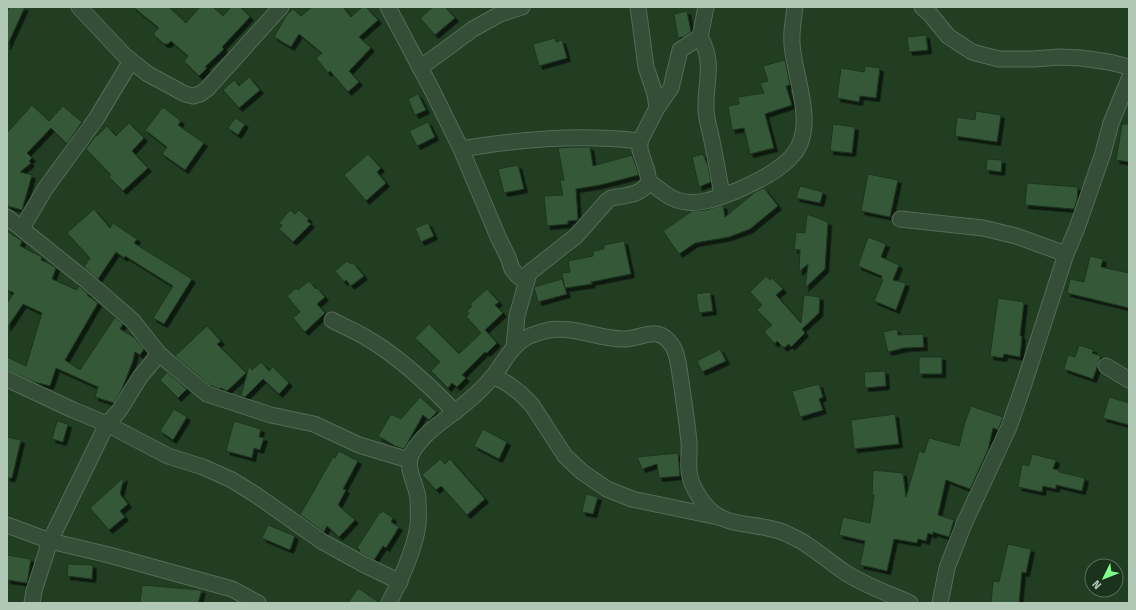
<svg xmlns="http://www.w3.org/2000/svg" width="1136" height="610" viewBox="0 0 1136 610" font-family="'Fira Sans',sans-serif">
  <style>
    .building { fill: #355837; stroke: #1d351e; filter: url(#shadow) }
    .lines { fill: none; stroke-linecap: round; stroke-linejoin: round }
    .minor-casing { stroke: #546c55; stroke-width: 17 }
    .minor { stroke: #354e37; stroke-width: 15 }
  </style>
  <defs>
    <filter id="shadow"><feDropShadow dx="3.5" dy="3.5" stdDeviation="0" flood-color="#0009"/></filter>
  </defs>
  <rect width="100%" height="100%" fill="#213e23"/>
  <g class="building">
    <path d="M9 7H25L7 46V12Z"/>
    <path d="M133 7H169L186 23 200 7H213L223 16 231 7H240L250 17 222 47 224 49 205 67 207 68 199 76 184 61 188 56 171 41 168 44H164L153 34 159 28Z"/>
    <path d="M312 7H343L351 17 362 7H366L378 20 359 37 371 48 349 71 359 82 348 92 330 71 328 73 316 58 322 53 299 34 291 47 274 37 286 16 293 9 301 16Z"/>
    <path d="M433 7H445L455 18 435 35 420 18Z"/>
    <path d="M687 11 691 32 684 37 678 38 674 14Z"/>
    <path d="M926 35 928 50 909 52 907 37Z"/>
    <path d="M555 38 556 42 562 40 567 58 539 66 533 44Z"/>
    <path d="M785 60 790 85 786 86 792 105 765 114 774 148 750 154 744 128 732 130 728 106 739 104 738 97 764 93 760 83 768 81 763 66Z"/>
    <path d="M865 66 880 68 876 98 860 96 859 102 837 98 841 68 864 72Z"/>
    <path d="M249 77 260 90 239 108 223 90 234 80 239 86Z"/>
    <path d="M418 94 426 110 415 115 408 99Z"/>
    <path d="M32 105 49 121 63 106 82 122 67 144 51 128 27 153 32 158 29 161 31 163 20 172 32 175 22 210 7 206V133Z"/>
    <path d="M163 107 181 121 178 125 204 143 185 170 162 154 167 147 145 130Z"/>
    <path d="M976 111 1001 115 997 142 955 136 957 117 975 120Z"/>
    <path d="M235 118 245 124 238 135 228 128Z"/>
    <path d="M428 122 435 137 417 146 409 131Z"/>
    <path d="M129 123 144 138 132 151 148 168 123 191 109 177 111 175 86 149 96 135 97 136 107 126 116 136Z"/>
    <path d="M833 124 855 127 852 153 830 151Z"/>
    <path d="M1122 124H1129V162L1116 160Z"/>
    <path d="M573 147H590L593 166 632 155 639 175 600 185 576 189 578 220 568 221V224L547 226 544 196 563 195 560 180H564L558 148Z"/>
    <path d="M368 154 381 168 377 172 386 183 366 201 344 175Z"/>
    <path d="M703 154 708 166 711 182 699 187 692 157Z"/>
    <path d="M987 159 1002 160 1001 172 986 170Z"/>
    <path d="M518 165 524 189 504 193 498 169Z"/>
    <path d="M868 174 898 180 890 217 861 211Z"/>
    <path d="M1027 183 1078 187 1077 200 1074 209 1025 205Z"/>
    <path d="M800 186 823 192 820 203 796 198Z"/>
    <path d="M764 188 778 206 750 229 729 237 695 243 679 254 663 231 692 211 706 210 723 205 725 217 755 192Z"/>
    <path d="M94 209 110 228 113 223 137 239 134 243 192 279 164 324 153 318 173 286 125 256 124 258 116 252 98 279 84 267 90 258 67 233Z"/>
    <path d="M290 210 295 214 299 210 309 219 307 221 311 224 293 242 279 229 282 225 279 223Z"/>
    <path d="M807 214 828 222 825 269 805 288 808 264 799 272 800 250 794 249 796 232 805 233Z"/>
    <path d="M428 223 434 236 421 242 415 228Z"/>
    <path d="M7 231 22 241 20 246 42 257 41 260 52 265 56 268 52 279 77 290 79 286 88 294 87 295 98 303 65 360 80 370 115 317 123 324 120 329 135 338 144 349 140 355 135 352 133 361 122 389 114 403 95 397 98 387 56 368 50 386 34 382 7 370V357L26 366 42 313 23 304 7 328V303L14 293 7 290Z"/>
    <path d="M868 237 886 244 881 257 899 265 893 280 906 283 896 310 874 301 883 280 881 279 882 276 858 266Z"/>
    <path d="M624 241 631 274 591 282 592 284 565 288 562 273 570 272 568 261 593 256V251L604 249V245Z"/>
    <path d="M1090 256 1103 259 1101 267 1129 273V308L1067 293 1070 279 1084 282Z"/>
    <path d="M347 261 351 264 353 263 364 276 351 286 346 280 344 282 335 271Z"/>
    <path d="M766 276 770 280 772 278 783 289 776 295 801 323 804 295 820 297 819 313 802 329 805 333 791 347 789 344 784 348 777 341 775 344 764 332 772 325 757 310 762 305 750 292Z"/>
    <path d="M562 279 567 294 538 302 534 287Z"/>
    <path d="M309 281 316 289 317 288 325 297 317 304 325 313 305 332 293 318 300 312 287 296 296 288 298 290Z"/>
    <path d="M487 289 499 302 495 305 503 313 485 330 497 343 487 353 485 352 462 375 466 378 457 387 452 383 448 388 431 371 440 362 415 338 429 324 459 354 481 333 466 316 469 314 467 311 472 306 470 304Z"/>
    <path d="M710 292 713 311 699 313 696 294Z"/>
    <path d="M998 298 1024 302 1020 336H1022L1020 357 1004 354 1003 358 990 356Z"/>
    <path d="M207 326 221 341 217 344 246 373 227 391 221 388 220 389 211 386 175 356Z"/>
    <path d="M897 329 898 335 923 334 924 347 904 348 888 352 883 332Z"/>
    <path d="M1079 345 1094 350 1092 353 1101 356 1093 379 1064 369 1068 355 1075 357Z"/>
    <path d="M720 349 726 361 702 372 697 361Z"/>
    <rect x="919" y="357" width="23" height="17"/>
    <path d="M261 362 269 371 273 367 289 383 279 394 263 379 245 397 241 396 249 366 252 370Z"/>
    <path d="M885 371 886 386 865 388 864 372Z"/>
    <path d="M167 372 187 389 178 398 160 380Z"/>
    <path d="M819 384 823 397 819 399 823 410 800 417 792 391Z"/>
    <path d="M420 397 437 412 429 420 423 415 404 449 395 446 378 436 391 414 401 419Z"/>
    <path d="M1109 397 1129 403V425L1103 418Z"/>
    <path d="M971 406 1003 417 998 430 993 428 988 450 970 489 946 480 938 515 954 520 949 537 933 532V535L928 533 926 541 918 539 917 543 894 539 887 571 860 565 865 541 839 535 843 517 870 523 874 495H872L873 470 903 473 906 497 919 451 924 453 929 438 959 446 965 422Z"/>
    <path d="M174 409 187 417 173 440 160 431Z"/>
    <path d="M895 414 899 444 854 449 851 420Z"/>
    <path d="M57 421 68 424 63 442 52 439Z"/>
    <path d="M234 421 261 429 259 437 264 438 260 450 254 448 252 458 226 451Z"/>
    <path d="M483 429 507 442 499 459 474 446Z"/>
    <path d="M7 437 21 440 12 478H7Z"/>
    <path d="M339 451 358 461 343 489 346 490 338 505 355 520 339 537 327 526 324 532 300 515 333 457 335 458Z"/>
    <path d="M678 453 680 476 659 478 657 464 642 469 637 457Z"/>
    <path d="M1032 454 1056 460 1053 469 1059 470V472L1085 478 1082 491 1056 485V489L1043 486 1042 492 1018 487 1022 464 1029 466Z"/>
    <path d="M440 459 445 464 450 459 485 499 467 515 441 486 436 490 422 475Z"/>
    <path d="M124 477 120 494 128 504 120 511 125 517 109 530 90 508Z"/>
    <path d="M586 494 598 497 593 514 582 512Z"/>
    <path d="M383 511 393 518 391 522 399 527 386 548 383 546 374 560 359 552 360 550 357 548 380 512 381 513Z"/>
    <path d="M268 525 295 536 290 550 262 538Z"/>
    <path d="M1008 544 1031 549 1026 573 1022 572 1019 603H991L993 581 999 582Z"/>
    <path d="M7 555 31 559 27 583 7 580Z"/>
    <path d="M68 564 93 565 92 579 67 576Z"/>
    <path d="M142 585 201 590H202L198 603H140Z"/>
    <path d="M358 588 380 603H348Z"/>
  </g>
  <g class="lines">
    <defs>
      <g id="minor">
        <path d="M79 7 125 56 148 74 185 94 193 96 200 94 207 89 281 7"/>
        <path d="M388 7 432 90 461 149 499 239 508 257 512 269 518 276 526 282"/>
        <path d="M922 7 930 14 948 36 972 52 999 59H1034L1059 57 1081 58 1109 62 1129 67"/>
        <path d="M700 37C715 63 705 82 706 109 706 118 709 127 711 136 715 156 719 176 722 196"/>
        <path d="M420 68 473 29 500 14 522 7"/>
        <path d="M657 108 671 88 680 50 700 37 706 7"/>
        <path d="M461 149C521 139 579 134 640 141"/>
        <path d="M649 182C657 187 664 194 672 198 693 208 716 199 736 191 756 182 778 172 793 155 816 128 797 84 793 52 790 38 793 22 795 7"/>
        <path d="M7 217 87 281 133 321 159 354 207 394 271 415 314 424 359 445 409 460"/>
        <path d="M900 219 983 228 1016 236 1066 254"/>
        <path d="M22 228 45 189 96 119 131 61"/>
        <path d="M332 320C343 326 355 331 365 337 397 355 430 386 455 412"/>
        <path d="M514 347 517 316 529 273 576 236 607 201 611 198C626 195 640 196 649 182L647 171 640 150V141L657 108 655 94 646 67 638 7"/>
        <path d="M1106 366 1129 380"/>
        <path d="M494 376 508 384 521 394 532 405 565 456 582 472 607 489 632 499 718 517"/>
        <path d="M7 379 73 410 107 424 168 456 203 467 232 480 256 495 323 542 363 564 400 582"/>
        <path d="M7 525 50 541 109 555 232 589 258 603"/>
        <path d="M32 603 34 591 50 541 107 424 119 411 140 377 159 354"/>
        <path d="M389 603C400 582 415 548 418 525 419 517 418 508 418 499 417 484 404 468 412 453 422 435 440 423 456 411 470 400 483 389 494 375 503 364 509 350 521 341 529 335 540 332 549 330 575 326 598 339 623 339 643 339 659 323 673 347 679 357 679 371 681 381 684 402 687 422 689 442 690 453 687 466 690 477 692 486 701 501 707 507 723 526 751 523 772 529 778 530 784 532 789 535 809 543 825 559 843 571 863 585 888 593 910 603"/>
        <path d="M940 603 947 568 964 524 1009 427 1024 384 1066 254 1077 228 1103 153 1111 123 1129 79"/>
      </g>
    </defs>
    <use href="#minor" class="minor-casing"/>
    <use href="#minor" class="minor"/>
  </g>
  <rect width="1136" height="610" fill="none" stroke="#b1c9b4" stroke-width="16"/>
  <g transform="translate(1104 578) rotate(227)"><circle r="19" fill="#1b331c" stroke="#576f59"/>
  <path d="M0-3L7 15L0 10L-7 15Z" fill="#81ff8d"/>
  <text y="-6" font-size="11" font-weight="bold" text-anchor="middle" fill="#b1c9b4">N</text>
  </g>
</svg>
